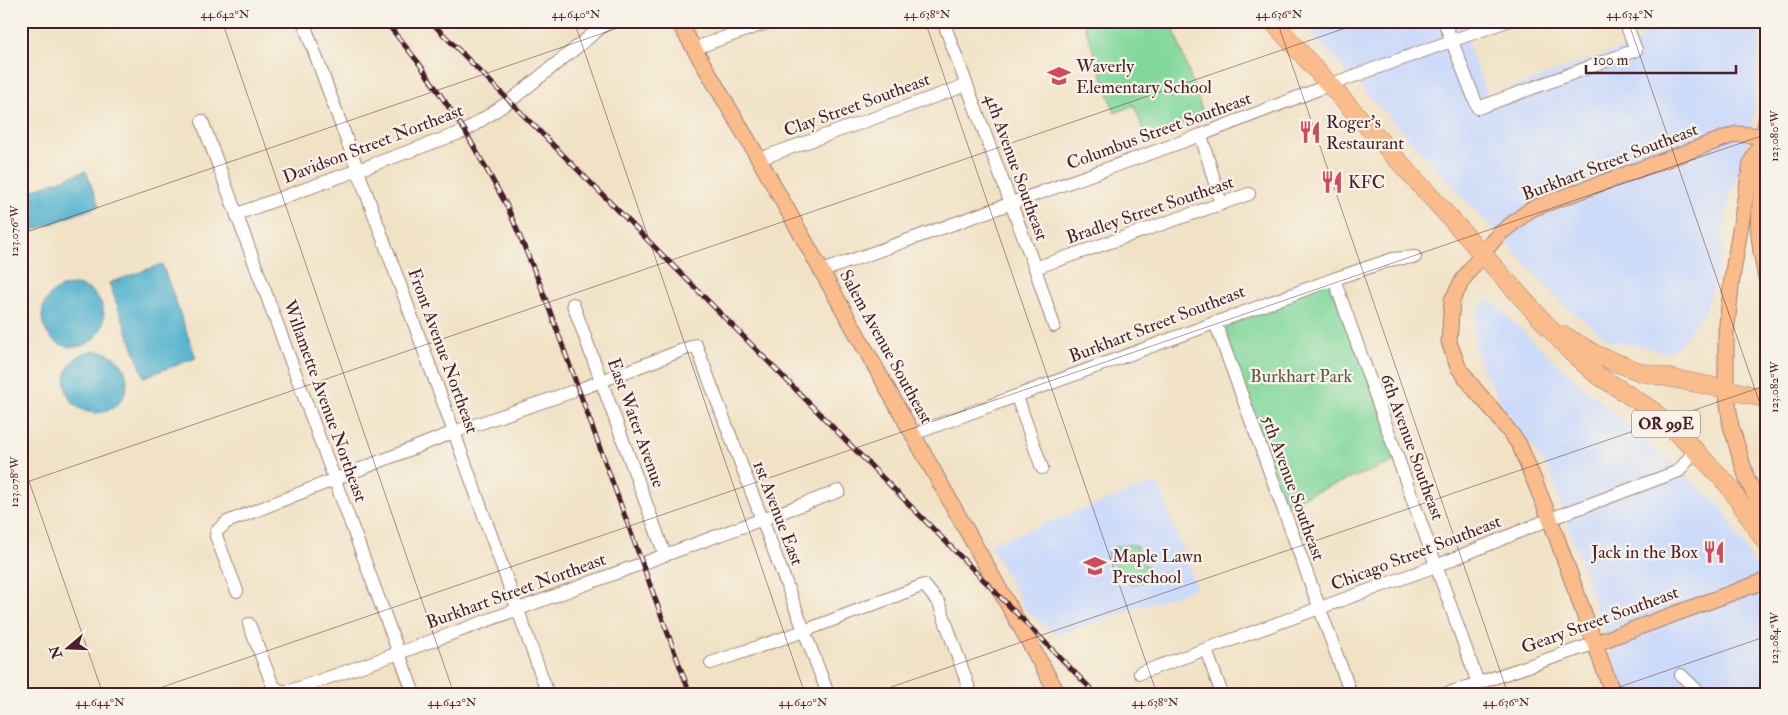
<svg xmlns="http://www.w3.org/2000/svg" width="1788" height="715" viewBox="0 0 1788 715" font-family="'IM FELL Double Pica',serif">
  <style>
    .built { fill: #cddbfa }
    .green { fill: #82d89c; stroke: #667c64 }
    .water { fill: #50b1ce; stroke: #4d687c }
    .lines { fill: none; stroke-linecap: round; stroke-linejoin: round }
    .minor-casing { stroke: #9e8078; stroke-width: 14 }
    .major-casing { stroke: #9e8078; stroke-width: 17 }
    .highway-casing { stroke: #9e8078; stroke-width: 19 }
    .minor { stroke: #fff; stroke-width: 12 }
    .major { stroke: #fabc8b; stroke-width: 15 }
    .highway { stroke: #fabc8b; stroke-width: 18 }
    .rail-casing { stroke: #4a1f2b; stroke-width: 5 }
    .rail { stroke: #f7f3e8; stroke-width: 3; stroke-dasharray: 9; stroke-linecap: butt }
    .ticks { fill: none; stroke: #4a1f2b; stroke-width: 1; stroke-opacity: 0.45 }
    .labels { text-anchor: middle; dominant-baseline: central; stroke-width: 4.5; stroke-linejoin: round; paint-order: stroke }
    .shield { fill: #f7f3e8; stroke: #7e5f64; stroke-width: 1 }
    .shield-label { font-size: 16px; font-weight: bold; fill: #4a1f2b }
    .poi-label { font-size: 18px; fill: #4a1f2b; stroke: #f7f3e8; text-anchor: start }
    .street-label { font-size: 18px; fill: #4a1f2b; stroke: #f7f3e8 }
    .park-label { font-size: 18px; fill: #5b564d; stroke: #f7f3e8 }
    .neatline { fill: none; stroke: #4a1f2b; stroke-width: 2 }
    .ticks-label { font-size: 12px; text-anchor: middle; fill: #4a1f2b }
  </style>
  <rect width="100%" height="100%" fill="#f7f3e8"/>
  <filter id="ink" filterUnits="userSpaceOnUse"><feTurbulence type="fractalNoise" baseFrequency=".02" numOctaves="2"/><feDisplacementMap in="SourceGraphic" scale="10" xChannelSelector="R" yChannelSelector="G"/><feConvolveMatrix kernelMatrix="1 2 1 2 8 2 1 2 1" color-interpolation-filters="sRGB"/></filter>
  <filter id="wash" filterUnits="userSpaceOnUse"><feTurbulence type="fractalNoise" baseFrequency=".0096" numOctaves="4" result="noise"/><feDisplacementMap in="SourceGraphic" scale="20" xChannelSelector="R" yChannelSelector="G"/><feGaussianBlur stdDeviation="1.12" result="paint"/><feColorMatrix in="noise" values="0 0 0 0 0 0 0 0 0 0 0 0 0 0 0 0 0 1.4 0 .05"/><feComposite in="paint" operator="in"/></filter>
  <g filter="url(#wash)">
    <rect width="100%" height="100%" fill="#f1e2c5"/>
    <g class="built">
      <path d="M1299 21H1459L1488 96 1643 40 1636 21H1761L1753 121 1729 202 1717 277 1705 311 1681 344 1667 353 1650 348 1610 341 1565 306Z"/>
      <path d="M1488 298 1566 372 1721 506 1767 586V694H1625L1551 473 1502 405 1481 365 1474 344V328L1476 313Z"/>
      <path d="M1157 482 1197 588 1057 635 1027 612 989 544Z"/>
    </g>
    <g class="green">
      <path d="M1083 21H1171L1204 116 1146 137 1134 105 1115 113Z"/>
      <path d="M1334 279 1399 460 1281 505 1215 322Z"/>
      <path d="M1132 544 1136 546 1143 564 1148 566 1150 579 1130 585C1126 577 1126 567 1116 567L1112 563H1109L1107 556 1110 548Z"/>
    </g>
    <g class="water">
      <path d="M86 171 99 206 21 235V194Z"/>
      <path d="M162 264 196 358 144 377 109 283Z"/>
      <circle cx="73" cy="316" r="31"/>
      <circle cx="96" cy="382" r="31"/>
    </g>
  </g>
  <g filter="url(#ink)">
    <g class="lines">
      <defs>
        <g id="minor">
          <path d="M303 21 454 432 548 694"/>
          <path d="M943 21 1035 268 1054 326"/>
          <path d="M1444 21 1478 108 1636 50 1625 21"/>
          <path d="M695 48 772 21"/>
          <path d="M202 121 414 694"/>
          <path d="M1201 135 1221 204"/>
          <path d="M759 159 967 85"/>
          <path d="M237 214 465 131 510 101 609 21"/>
          <path d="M1035 268 1249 194"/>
          <path d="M822 271 1201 135 1329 85 1507 21"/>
          <path d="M1334 279 1478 683"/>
          <path d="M573 304 665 555"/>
          <path d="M1215 322 1351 694"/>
          <path d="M583 388 696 345 828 694"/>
          <path d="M1017 397 1042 468"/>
          <path d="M913 434 1334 279 1393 259 1415 257"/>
          <path d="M237 591 216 536 217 531 227 522 454 432 571 392"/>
          <path d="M249 624 273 686 280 691H290L399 653 839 491"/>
          <path d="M1206 650 1222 694"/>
          <path d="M711 663 804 631 924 585 939 603 971 694"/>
          <path d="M1140 673 1436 566 1550 519 1679 471 1695 450"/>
          <path d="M1681 675 1701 694"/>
          <path d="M1446 694 1596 643"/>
        </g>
        <g id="major">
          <path d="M678 21 759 159 1058 694"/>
          <path d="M1767 114 1764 136 1751 163 1732 278 1726 334V389L1731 426 1747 479 1767 520"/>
          <path d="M1764 138V166L1758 226 1761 252 1767 282"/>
          <path d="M1596 643 1767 580"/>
          <path d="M1613 694 1550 519 1519 444 1492 409 1476 391 1458 367 1449 342 1452 300 1464 278 1482 254 1498 235 1531 209 1736 134 1764 136"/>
        </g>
        <g id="highway">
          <path d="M1272 21 1571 352 1596 374 1652 410 1695 450 1729 486 1767 544"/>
          <path d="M1563 335 1595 354 1640 372 1726 389 1767 399"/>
        </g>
      </defs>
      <use href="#minor" class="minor-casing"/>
      <use href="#major" class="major-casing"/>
      <use href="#highway" class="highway-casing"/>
      <use href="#minor" class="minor"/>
      <use href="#major" class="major"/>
      <use href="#highway" class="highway"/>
      <defs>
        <g id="rail">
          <path d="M385 21 418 62 465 131 507 206 540 284 690 694"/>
          <path d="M430 21 738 331 1096 694"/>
        </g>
      </defs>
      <use href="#rail" class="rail-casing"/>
      <use href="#rail" class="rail"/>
    </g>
  </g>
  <path class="ticks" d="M222 21 454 694M574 21 805 694M925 21 1157 694M1277 21 1508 694M1628 21 1767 424M21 234 638 21M21 458 103 694M21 484 1366 21M142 694 1767 134M871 694 1767 385M1599 694 1767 636"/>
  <defs>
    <symbol id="school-bare" viewBox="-9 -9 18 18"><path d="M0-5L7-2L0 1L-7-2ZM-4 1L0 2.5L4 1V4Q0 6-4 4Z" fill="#d1495b" stroke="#f7f3e8" stroke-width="2.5" paint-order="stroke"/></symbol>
    <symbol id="restaurant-bare" viewBox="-9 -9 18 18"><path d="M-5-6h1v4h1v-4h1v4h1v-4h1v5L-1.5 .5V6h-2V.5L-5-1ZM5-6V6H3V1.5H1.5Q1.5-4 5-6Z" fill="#d1495b" stroke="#f7f3e8" stroke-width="2.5" paint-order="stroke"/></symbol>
  </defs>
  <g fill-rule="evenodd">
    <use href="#school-bare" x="1043" y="60" width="32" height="32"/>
    <use href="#restaurant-bare" x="1294" y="116" width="32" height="32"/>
    <use href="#restaurant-bare" x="1316" y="166" width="32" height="32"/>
    <use href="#restaurant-bare" x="1698" y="536" width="32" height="32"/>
    <use href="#school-bare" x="1079" y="550" width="32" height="32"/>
  </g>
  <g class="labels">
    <rect class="shield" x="1632" y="410.5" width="68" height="27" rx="4"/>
    <g class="shield-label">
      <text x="1666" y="424">OR 99E</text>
    </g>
    <g class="poi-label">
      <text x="1076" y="66">Waverly<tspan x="1076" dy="21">Elementary School</tspan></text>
      <text x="1326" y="122">Roger's<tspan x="1326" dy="21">Restaurant</tspan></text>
      <text x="1348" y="182">KFC</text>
      <text x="1698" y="552" text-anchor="end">Jack in the Box</text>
      <text x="1112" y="556">Maple Lawn<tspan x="1112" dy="21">Preschool</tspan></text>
    </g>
    <g class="street-label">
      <text transform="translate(857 105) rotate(-20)">Clay Street Southeast</text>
      <text transform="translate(1159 131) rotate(-20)">Columbus Street Southeast</text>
      <text transform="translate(373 144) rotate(-21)">Davidson Street Northeast</text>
      <text transform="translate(1610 162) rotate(-21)">Burkhart Street Southeast</text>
      <text transform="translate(1016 167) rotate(70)">4th Avenue Southeast</text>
      <text transform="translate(1150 210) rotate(-19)">Bradley Street Southeast</text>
      <text transform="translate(1157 324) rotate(-21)">Burkhart Street Southeast</text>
      <text transform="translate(886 347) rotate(61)">Salem Avenue Southeast</text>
      <text transform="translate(443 351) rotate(70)">Front Avenue Northeast</text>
      <text transform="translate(325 401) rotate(70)">Willamette Avenue Northeast</text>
      <text transform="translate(636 423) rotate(70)">East Water Avenue</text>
      <text transform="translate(1412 447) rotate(70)">6th Avenue Southeast</text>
      <text transform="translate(1293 488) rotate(70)">5th Avenue Southeast</text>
      <text transform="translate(778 513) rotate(69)">1st Avenue East</text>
      <text transform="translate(1416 553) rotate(-21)">Chicago Street Southeast</text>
      <text transform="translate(516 591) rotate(-20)">Burkhart Street Northeast</text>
      <text transform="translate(1600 620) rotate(-20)">Geary Street Southeast</text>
    </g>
    <g class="park-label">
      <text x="1301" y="376">Burkhart Park</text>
    </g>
  </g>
  <rect width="1788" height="715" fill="none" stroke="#f7f3e8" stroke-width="55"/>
  <g transform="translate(68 648) rotate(251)" stroke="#f7f3e8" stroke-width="4" paint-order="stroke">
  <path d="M0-4L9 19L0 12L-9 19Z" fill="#4a1f2b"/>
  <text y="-8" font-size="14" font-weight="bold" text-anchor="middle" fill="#4a1f2b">N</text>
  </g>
  <path d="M1586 65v8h150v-8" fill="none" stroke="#4a1f2b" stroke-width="2.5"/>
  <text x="1593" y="65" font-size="15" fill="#4a1f2b" stroke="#f7f3e8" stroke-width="4" paint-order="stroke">100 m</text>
  <rect x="28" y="28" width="1732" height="660" class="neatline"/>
  <g class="ticks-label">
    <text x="225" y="18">44.642°N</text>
    <text x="576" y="18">44.640°N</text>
    <text x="927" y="18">44.638°N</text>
    <text x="1279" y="18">44.636°N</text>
    <text x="1630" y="18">44.634°N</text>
    <text transform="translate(1774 136) rotate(-90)" y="4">123.080°W</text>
    <text transform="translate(14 231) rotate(-90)" y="4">123.076°W</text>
    <text transform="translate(1774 387) rotate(-90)" y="4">123.082°W</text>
    <text transform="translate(14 482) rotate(-90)" y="4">123.078°W</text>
    <text transform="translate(1774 638) rotate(-90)" y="4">123.084°W</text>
    <text x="100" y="706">44.644°N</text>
    <text x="452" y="706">44.642°N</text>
    <text x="803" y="706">44.640°N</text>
    <text x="1155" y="706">44.638°N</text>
    <text x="1506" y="706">44.636°N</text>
  </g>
</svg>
